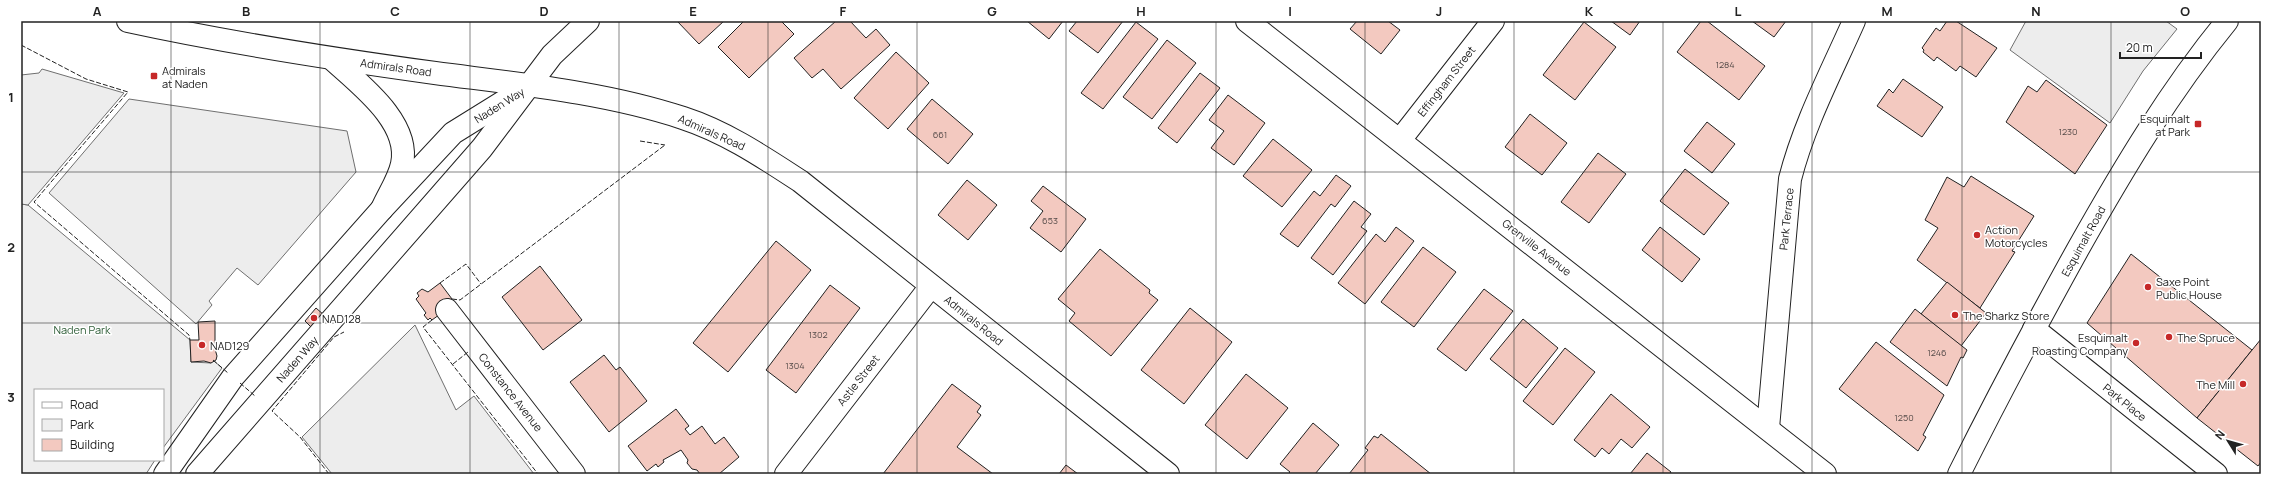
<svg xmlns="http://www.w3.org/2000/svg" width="2282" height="495" viewBox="0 0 2282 495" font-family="Manrope,sans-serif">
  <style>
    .green { fill: #eee; stroke: #6f6f6f }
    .parking { fill: #ededed; stroke: #6f6f6f }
    .building { fill: #f3c9c0; stroke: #222 }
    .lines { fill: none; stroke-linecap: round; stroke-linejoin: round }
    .minor-casing { stroke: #222; stroke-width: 24 }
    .secondary-casing { stroke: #222; stroke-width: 24 }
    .minor { stroke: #fff; stroke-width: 22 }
    .secondary { stroke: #fff; stroke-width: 22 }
    .fence { stroke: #222; stroke-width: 1; stroke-dasharray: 5 2; stroke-linecap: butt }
    .grid { fill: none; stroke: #222; stroke-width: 1; stroke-opacity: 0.55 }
    .poi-dot { fill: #c62828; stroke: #fff; stroke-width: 1.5 }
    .labels { text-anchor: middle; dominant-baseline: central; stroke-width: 3; stroke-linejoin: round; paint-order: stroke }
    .number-label { font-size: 9px; fill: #564c4a }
    .street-label { font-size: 11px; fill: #222; stroke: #fff }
    .poi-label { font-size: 11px; fill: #222; stroke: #fff; text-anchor: start }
    .park-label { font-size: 11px; fill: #2f5e38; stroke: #fff }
    .neatline { fill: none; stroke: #222; stroke-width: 1.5 }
    .grid-label { font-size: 13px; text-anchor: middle; font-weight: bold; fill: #222 }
  </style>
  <rect width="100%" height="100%" fill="#fff"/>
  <path class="green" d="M21 204 28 205 190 340 191 362 211 363 213 360 222 368 163 448V390H35V460H155L146 474H21Z"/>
  <g class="parking">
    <path d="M2026 21H2166L2177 29 2143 71 2110 123 2010 50Z"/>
    <path d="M42 69 124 93 28 205 21 204V75L39 73Z"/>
    <path d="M129 99 347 131 356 172 258 285 237 268 209 301 212 305 196 324 49 193Z"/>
    <path d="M415 325 456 410 474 396 534 474H332L302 437Z"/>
  </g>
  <g class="building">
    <path d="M677 21H724L699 44Z"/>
    <path d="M744 21H781L794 34 749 78 718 47Z"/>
    <path d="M836 21H850L866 38 876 29 890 45 841 89 823 69 812 78 794 58Z"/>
    <path d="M1027 21H1063L1049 39Z"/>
    <path d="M1077 21H1123L1098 53 1069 31Z"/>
    <path d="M1357 21H1388L1400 30 1381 54 1350 29Z"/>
    <path d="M1611 21H1640L1630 35Z"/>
    <path d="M1701 21H1707L1765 66 1739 100 1677 52Z"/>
    <path d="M1752 21H1786L1774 37Z"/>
    <path d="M1947 21H1956L1997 48 1976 77 1960 66 1956 71 1937 57 1934 61 1923 52 1924 50 1922 48 1936 28 1940 31Z"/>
    <path d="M1136 22 1158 39 1103 109 1081 93Z"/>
    <path d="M1584 22 1616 47 1575 100 1543 75Z"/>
    <path d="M1167 40 1196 63 1152 119 1123 97Z"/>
    <path d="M896 52 929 83 888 129 854 98Z"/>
    <path d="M1200 73 1220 88 1177 143 1158 128Z"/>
    <path d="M1903 79 1943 107 1922 137 1877 106 1889 89 1893 93Z"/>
    <path d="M2046 80 2107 125 2075 174 2006 122 2028 86 2037 92Z"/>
    <path d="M1228 95 1265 123 1234 165 1211 148 1224 131 1209 120Z"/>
    <path d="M932 99 973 134 948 164 907 129Z"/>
    <path d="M1530 114 1567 143 1542 175 1505 147Z"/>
    <path d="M1707 122 1735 144 1712 173 1684 151Z"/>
    <path d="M1273 139 1312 170 1282 207 1243 176Z"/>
    <path d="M1598 153 1626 174 1589 223 1561 202Z"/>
    <path d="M1685 169 1729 203 1704 235 1660 201Z"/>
    <path d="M1336 175 1351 186 1335 207 1331 204 1298 247 1280 234 1314 191 1320 196Z"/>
    <path d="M1971 176 2034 216 2012 251 2015 252 1980 308 1917 260 1938 228 1925 220 1947 177 1964 187Z"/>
    <path d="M967 180 997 205 968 240 938 215Z"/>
    <path d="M1043 186 1086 219 1061 252 1030 228 1043 211 1031 201Z"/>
    <path d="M1354 201 1371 214 1361 227 1367 231 1333 275 1311 258Z"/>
    <path d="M1396 227 1414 241 1365 304 1338 283 1376 234 1385 242Z"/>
    <path d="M1660 227 1700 259 1682 282 1642 250Z"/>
    <path d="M776 241 811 270 728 372 693 343Z"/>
    <path d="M1423 247 1456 272 1414 327 1381 302Z"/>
    <path d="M1100 249 1150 290 1149 293 1158 300 1111 356 1069 321 1075 313 1058 299Z"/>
    <path d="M2131 254 2252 350 2197 418 2087 323Z"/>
    <path d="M540 266 582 320 543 350 502 297Z"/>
    <path d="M1947 282 1986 313 1961 346 1921 314Z"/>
    <path d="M440 283 452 299 440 308 443 312 432 320 430 318 428 320 424 315 426 313 416 299 419 296 417 293 422 289 428 292Z"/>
    <path d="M830 285 860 308 796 393 766 370Z"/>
    <path d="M1484 289 1513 311 1466 371 1437 349Z"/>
    <path d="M316 308 324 315 312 328 305 321Z"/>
    <path d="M1190 308 1232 342 1184 404 1141 370Z"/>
    <path d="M1915 309 1967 350 1963 358 1961 357 1947 386 1890 342Z"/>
    <path d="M1523 319 1558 348 1526 388 1490 359Z"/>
    <path d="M215 321V349L217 356 216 360 211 363 204 361 191 362 190 340H199L198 322Z"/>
    <path d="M2261 339V462L2258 466 2197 418Z"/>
    <path d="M1876 342 1944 395 1923 435 1926 437 1918 451 1839 389Z"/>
    <path d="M1565 348 1595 372 1553 425 1523 401Z"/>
    <path d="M604 355 616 370 620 367 647 401 609 432 570 382Z"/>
    <path d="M1246 374 1288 408 1247 459 1205 425Z"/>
    <path d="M952 384 981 406 977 412 981 415 957 447 993 474H883Z"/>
    <path d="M1611 394 1650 427 1632 448 1621 439 1609 454 1602 448 1595 457 1574 440Z"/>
    <path d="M676 409 689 426 685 429 690 435 702 426 715 444 724 437 739 457 719 474H700L697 470 692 469 687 463 688 460 681 450 663 460 664 462 658 467 656 464 647 471 628 446Z"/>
    <path d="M1313 423 1339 445 1315 474H1288L1290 472 1280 464Z"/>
    <path d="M1381 434 1431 474H1349L1368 450 1365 448 1374 436 1378 438Z"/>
    <path d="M1647 453 1671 472 1670 474H1630Z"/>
    <path d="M1066 465 1078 474H1059Z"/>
  </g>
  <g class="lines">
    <defs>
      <g id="minor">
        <path d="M1247 21 1825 474"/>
        <path d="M1400 140 1493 21"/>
        <path d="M447 310 574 474"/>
        <path d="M2034 329 2216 474"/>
        <path d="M1768 428 1790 179C1804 124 1831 73 1854 21"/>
        <path d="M165 474 233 377 382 209 453 133 519 92"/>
        <path d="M197 474 482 148 552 55 588 21"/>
        <path d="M786 474 931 286"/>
      </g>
      <g id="secondary">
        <path d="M128 21C229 43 333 59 435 73 518 84 604 92 683 118 726 132 763 157 800 181L1168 474"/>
        <path d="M332 59C359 84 411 122 402 164 399 179 388 195 382 209"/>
        <path d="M1959 474C1997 398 2037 323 2078 249 2123 169 2169 92 2227 21"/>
      </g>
    </defs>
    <use href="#minor" class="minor-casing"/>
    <use href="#secondary" class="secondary-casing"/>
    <use href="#minor" class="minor"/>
    <use href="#secondary" class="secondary"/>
    <g class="fence">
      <path d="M21 45 86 79 128 92 34 202 189 335 190 340"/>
      <path d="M640 141 665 145"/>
      <path d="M440 283 466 264 481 284"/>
      <path d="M452 299 460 300 665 145"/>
      <path d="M432 320 423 327 538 474"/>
      <path d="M213 360 228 373"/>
      <path d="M453 364 468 352"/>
      <path d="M240 383 255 396"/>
      <path d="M329 474 300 437 272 411 334 337 344 332"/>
    </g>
  </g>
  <path class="grid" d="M171 21V474M320 21V474M470 21V474M619 21V474M768 21V474M917 21V474M1066 21V474M1216 21V474M1365 21V474M1514 21V474M1663 21V474M1812 21V474M1962 21V474M2111 21V474M21 172H2261M21 323H2261"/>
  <g class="poi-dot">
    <rect x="150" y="72" width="8" height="8" rx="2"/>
    <rect x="2194" y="120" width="8" height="8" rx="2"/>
    <circle cx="1977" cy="235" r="4"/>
    <circle cx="2148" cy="287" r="4"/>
    <circle cx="1955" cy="315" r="4"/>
    <circle cx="314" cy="318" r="4"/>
    <circle cx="2169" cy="337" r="4"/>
    <circle cx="2136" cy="343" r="4"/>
    <circle cx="202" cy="345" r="4"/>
    <circle cx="2243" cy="384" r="4"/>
  </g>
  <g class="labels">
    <g class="number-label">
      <text x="1725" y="64">1284</text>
      <text x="2068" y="131">1230</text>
      <text x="940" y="134">661</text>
      <text x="1050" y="220">653</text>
      <text x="818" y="334">1302</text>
      <text x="1937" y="352">1246</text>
      <text x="795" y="365">1304</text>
      <text x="1904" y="417">1250</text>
    </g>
    <g class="street-label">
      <text transform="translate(396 67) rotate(8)">Admirals Road</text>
      <text transform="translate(1446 81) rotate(-52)">Effingham Street</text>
      <text transform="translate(499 105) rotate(-32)">Naden Way</text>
      <text transform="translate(712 132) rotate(24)">Admirals Road</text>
      <text transform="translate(1786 219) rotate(-84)">Park Terrace</text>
      <text transform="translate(2083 241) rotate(-61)">Esquimalt Road</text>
      <text transform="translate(1537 247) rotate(38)">Grenville Avenue</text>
      <text transform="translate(974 320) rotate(39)">Admirals Road</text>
      <text transform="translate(297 359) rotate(-49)">Naden Way</text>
      <text transform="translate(858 380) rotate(-52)">Astle Street</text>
      <text transform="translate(511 392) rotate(52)">Constance Avenue</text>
      <text transform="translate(2125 402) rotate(39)">Park Place</text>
    </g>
    <g class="poi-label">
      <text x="162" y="70">Admirals<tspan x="162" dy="13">at Naden</tspan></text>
      <text x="2190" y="118" text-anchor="end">Esquimalt<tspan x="2190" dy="13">at Park</tspan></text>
      <text x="1985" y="229">Action<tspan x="1985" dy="13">Motorcycles</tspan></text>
      <text x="2156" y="281">Saxe Point<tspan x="2156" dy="13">Public House</tspan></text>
      <text x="1963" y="315">The Sharkz Store</text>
      <text x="322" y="318">NAD128</text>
      <text x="2128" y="337" text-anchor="end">Esquimalt<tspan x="2128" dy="13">Roasting Company</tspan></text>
      <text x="2177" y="337">The Spruce</text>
      <text x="210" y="345">NAD129</text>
      <text x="2235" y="384" text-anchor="end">The Mill</text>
    </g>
    <g class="park-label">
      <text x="82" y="329">Naden Park</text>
    </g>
  </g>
  <rect width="2282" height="495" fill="none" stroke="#ffffff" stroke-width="44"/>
  <rect x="34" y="389" width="130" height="72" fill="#ffffff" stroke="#a7a7a7"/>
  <rect x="42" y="402" width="20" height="6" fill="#ffffff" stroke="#a7a7a7"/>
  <text x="70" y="409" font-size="12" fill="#222222">Road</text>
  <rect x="42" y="419" width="20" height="12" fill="#eeeeee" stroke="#a7a7a7"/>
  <text x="70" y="429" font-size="12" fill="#222222">Park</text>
  <rect x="42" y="439" width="20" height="12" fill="#f3c9c0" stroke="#a7a7a7"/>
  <text x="70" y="449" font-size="12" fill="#222222">Building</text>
  <g transform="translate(2228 441) rotate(307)" stroke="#ffffff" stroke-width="3" paint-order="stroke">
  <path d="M0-3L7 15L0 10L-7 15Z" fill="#222222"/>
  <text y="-6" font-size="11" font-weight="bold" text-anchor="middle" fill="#222222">N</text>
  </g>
  <path d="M2120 52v6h81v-6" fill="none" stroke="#222222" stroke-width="2"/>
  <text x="2126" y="52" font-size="12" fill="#222222" stroke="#ffffff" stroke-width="3" paint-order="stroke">20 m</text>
  <rect x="22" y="22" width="2238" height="451" class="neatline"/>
  <g class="grid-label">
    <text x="97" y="16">A</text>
    <text x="246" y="16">B</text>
    <text x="395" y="16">C</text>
    <text x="544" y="16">D</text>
    <text x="693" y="16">E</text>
    <text x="843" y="16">F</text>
    <text x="992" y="16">G</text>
    <text x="1141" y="16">H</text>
    <text x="1290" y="16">I</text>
    <text x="1439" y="16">J</text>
    <text x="1589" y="16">K</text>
    <text x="1738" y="16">L</text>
    <text x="1887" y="16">M</text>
    <text x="2036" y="16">N</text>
    <text x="2185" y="16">O</text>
    <text x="11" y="102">1</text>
    <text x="11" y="252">2</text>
    <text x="11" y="402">3</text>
  </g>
</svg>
